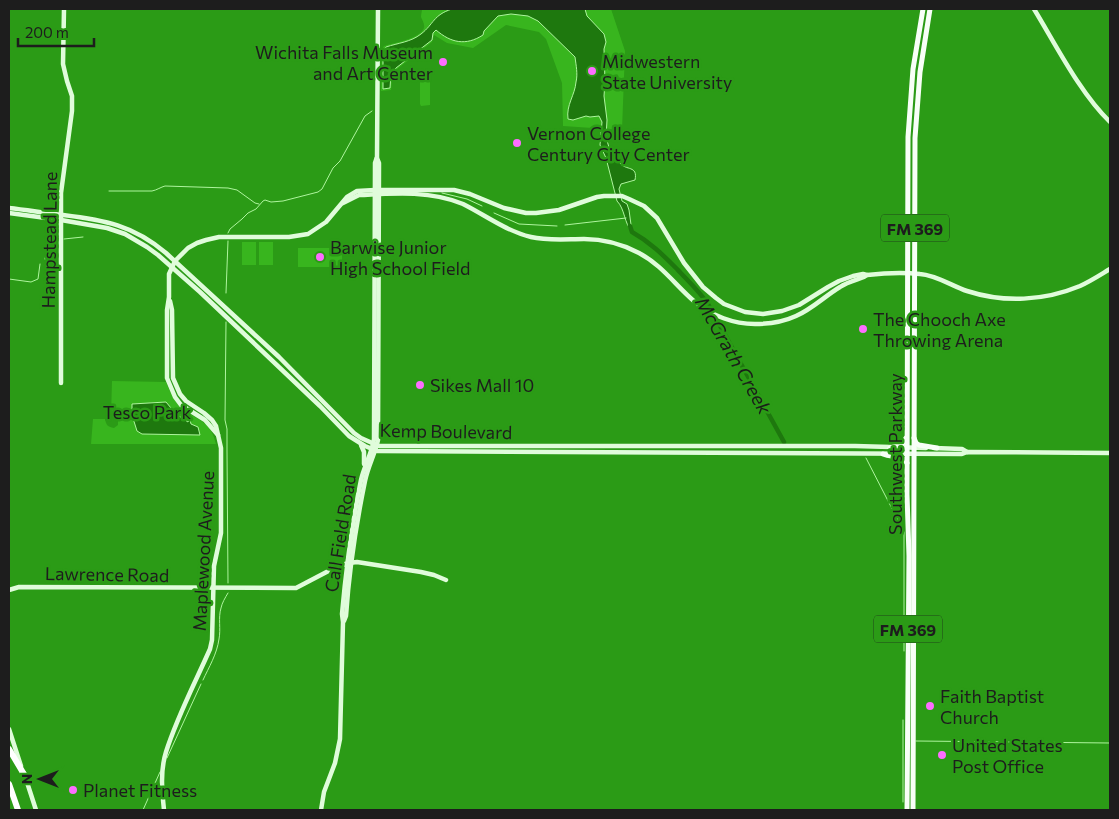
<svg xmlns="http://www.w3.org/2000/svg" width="1119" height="819" viewBox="0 0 1119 819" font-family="Commissioner,sans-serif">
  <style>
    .green { fill: #38b51e }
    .water { fill: #1e780e; stroke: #aef59e }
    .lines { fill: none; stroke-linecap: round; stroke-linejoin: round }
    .stream { stroke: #aef59e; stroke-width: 1 }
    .river { stroke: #1e780e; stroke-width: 4.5 }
    .secondary { stroke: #e0fcdb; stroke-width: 4.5 }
    .primary { stroke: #f8fff7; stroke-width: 5 }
    .highway { stroke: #fff; stroke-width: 6 }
    .poi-dot { fill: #fd6dff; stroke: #2b9b16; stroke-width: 2 }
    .labels { text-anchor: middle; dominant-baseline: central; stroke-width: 5; stroke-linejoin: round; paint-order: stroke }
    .shield { fill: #2b9b16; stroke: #21431b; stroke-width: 1 }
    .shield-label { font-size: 16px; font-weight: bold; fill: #1d1d1d }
    .poi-label { font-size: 18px; fill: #1d1d1d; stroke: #2b9b16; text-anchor: start }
    .street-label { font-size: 18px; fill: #1d1d1d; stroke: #2b9b16 }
    .park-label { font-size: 18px; fill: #1b1d1b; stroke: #2b9b16 }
    .water-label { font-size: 19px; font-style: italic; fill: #1a1d19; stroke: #2b9b16 }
  </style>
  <rect width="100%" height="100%" fill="#2b9b16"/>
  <g class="green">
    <path d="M422 9H611L625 51 622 130 563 126 562 83 546 39 539 32 506 25 473 48 447 43 434 35 432 42 397 69 392 78 391 90 381 91 382 49 384 46C393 43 420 39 424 28 425 24 422 20 421 17 421 14 422 11 422 9Z"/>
    <path d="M422 79 430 80V105L421 106 420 104V80Z"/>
    <rect x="242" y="242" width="14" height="23"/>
    <rect x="259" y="242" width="14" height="23"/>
    <rect x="298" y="248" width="44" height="19"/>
    <path d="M112 381 166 382C170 392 174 400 182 408 198 422 210 419 216 444H91L93 419H105C106 425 108 427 114 428L118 425V420L116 416 111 415Z"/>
  </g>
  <g class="water">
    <path d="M452 9H585L587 16 604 34 606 42 604 49 605 82 604 96 607 120 606 137 610 151 614 152C616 155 618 160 620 163 626 171 638 165 635 180L621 184 619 189 622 201 627 204 629 210 632 232C624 223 625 209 617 201L606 158 600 145 602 122 599 116 590 117 586 116 573 120 568 119C566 105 575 95 576 82 578 74 576 65 575 57L538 21 528 16 511 14 498 16 484 31 483 35C466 46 451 43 436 30L433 33 432 40 396 68 391 74 390 88 383 89V55L386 47C398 43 411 42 421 34 434 24 433 15 452 9Z"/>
    <path d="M166 402 176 414 188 422 190 420 191 424 198 427 200 435 142 434 137 431 132 415V404Z"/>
  </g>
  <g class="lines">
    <g class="stream">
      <path d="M109 191H152C157 190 161 187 165 186L228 188 237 190 255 203 259 204"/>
      <path d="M442 193 467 199 482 206"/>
      <path d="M494 213 519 224 557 226"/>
      <path d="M565 225 626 218"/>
      <path d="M228 233 230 229 242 219 248 213 256 209 263 201 265 200 271 202 283 201 318 192 322 189 333 168 340 161 365 116 372 111"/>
      <path d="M64 239 83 237"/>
      <path d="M45 259 48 243 50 241 56 240"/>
      <path d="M9 279 31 282 38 279 40 264"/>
      <path d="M226 293 228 241"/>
      <path d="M226 322 225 420 227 429V451L228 583"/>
      <path d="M866 458 904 532V651"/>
      <path d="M203 680C209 667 217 654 219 639 221 629 218 618 221 608 222 603 225 598 228 593"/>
      <path d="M916 741 1110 743"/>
      <path d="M167 758 201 684"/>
      <path d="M903 802V720"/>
      <path d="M143 810 160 772"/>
    </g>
    <path class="river" d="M630 226 632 232C650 242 663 255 677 269 688 281 699 291 708 304L784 442"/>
    <g class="secondary">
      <path d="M1034 9C1056 45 1080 93 1110 122"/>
      <path d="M343 203 359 195H364C397 193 432 191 463 204 485 215 506 231 531 237 548 241 567 239 584 239 603 239 622 244 639 253 662 265 676 286 695 302 712 316 734 324 755 324 769 324 783 322 796 316 812 309 825 296 840 287 847 282 856 280 864 277L867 275"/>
      <path d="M9 208C27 210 45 213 63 215 104 220 133 225 166 253L279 357 354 433 361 438 379 446H855L926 448"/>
      <path d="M9 213 61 220 107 228 125 234 147 247 158 255 200 292 320 406 349 436 365 446 377 451 962 454 967 452 1110 453"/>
      <path d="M61 383V193L72 111V96L67 81 63 64 64 9"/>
      <path d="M218 435 205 420 181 405 175 397 167 378V310L169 297V274L175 261 188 248 197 243 206 240 219 237H289L308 234 326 222 347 197 357 191 375 190H454L470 194 504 208 526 213H536L559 210 597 197 604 196H622L629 199 644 206 657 218 684 263 703 287 716 298 724 304 745 312 763 314 782 311 799 305 828 287 839 281 853 276 863 274 867 275C884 273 903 272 920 274 936 275 952 286 967 291 1004 303 1044 301 1080 286 1091 281 1100 275 1110 269"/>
      <path d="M361 445 364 452V464"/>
      <path d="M934 448 962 449 967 452"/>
      <path d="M9 590 19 587 296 588 338 566 349 563 357 562 421 572 434 575 446 580"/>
      <path d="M344 621 346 616C349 571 356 525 365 481 368 466 375 454 378 440L379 163 377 158"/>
      <path d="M9 729 21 766"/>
      <path d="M24 773 36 810"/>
      <path d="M164 810C162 791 160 771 166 752 177 717 195 683 210 649L212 640 214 566 221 533V448L216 426 212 420 204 413 186 401 180 394 173 378 172 310 170 301"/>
      <path d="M321 810 324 792 335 763 340 739 343 622 342 614C346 569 352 524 361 480 364 466 372 453 374 439L375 163 377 157 378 9"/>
    </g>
    <g class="primary">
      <path d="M914 438 916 443 919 445 937 448"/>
      <path d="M890 448 902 445 906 438"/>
      <path d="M883 454C892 458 901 454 907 463"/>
      <path d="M907 810 909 556 907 494 908 137 913 69 923 9"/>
      <path d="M913 810 915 138 920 72 930 9"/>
    </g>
    <g class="highway">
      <path d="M9 749 25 776"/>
      <path d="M9 784 18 810"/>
    </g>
  </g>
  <g class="poi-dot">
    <circle cx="443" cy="62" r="5"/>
    <circle cx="592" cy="71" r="5"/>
    <circle cx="517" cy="143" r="5"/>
    <circle cx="320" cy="257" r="5"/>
    <circle cx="863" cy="329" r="5"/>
    <circle cx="420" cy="385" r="5"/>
    <circle cx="930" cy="706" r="5"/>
    <circle cx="942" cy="755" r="5"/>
    <circle cx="73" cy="790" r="5"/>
  </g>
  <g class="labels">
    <g class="shield">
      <rect x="881" y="214.5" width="68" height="27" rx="4"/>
      <rect x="874" y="615.5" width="68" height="27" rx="4"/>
    </g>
    <g class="shield-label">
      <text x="915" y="228">FM 369</text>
      <text x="908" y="629">FM 369</text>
    </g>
    <g class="poi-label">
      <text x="433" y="52" text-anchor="end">Wichita Falls Museum<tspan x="433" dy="21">and Art Center</tspan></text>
      <text x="602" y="61">Midwestern<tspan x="602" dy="21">State University</tspan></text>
      <text x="527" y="133">Vernon College<tspan x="527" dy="21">Century City Center</tspan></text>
      <text x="330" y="247">Barwise Junior<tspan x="330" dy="21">High School Field</tspan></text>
      <text x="873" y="319">The Chooch Axe<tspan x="873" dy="21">Throwing Arena</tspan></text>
      <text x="430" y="385">Sikes Mall 10</text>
      <text x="940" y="696">Faith Baptist<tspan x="940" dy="21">Church</tspan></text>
      <text x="952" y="745">United States<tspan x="952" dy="21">Post Office</tspan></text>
      <text x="83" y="790">Planet Fitness</text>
    </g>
    <g class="street-label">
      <text transform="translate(49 240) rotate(-89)">Hampstead Lane</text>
      <text transform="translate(446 431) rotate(1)">Kemp Boulevard</text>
      <text transform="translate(895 454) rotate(-90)">Southwest Parkway</text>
      <text transform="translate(340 533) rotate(-81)">Call Field Road</text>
      <text transform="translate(203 551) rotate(-87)">Maplewood Avenue</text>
      <text transform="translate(107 574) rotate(1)">Lawrence Road</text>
    </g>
    <g class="park-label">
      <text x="147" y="412">Tesco Park</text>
    </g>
    <g class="water-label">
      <text transform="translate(734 355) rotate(60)">McGrath Creek</text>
    </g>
  </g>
  <rect width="1119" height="819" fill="none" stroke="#1d1d1d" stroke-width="20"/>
  <g transform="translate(40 779) rotate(270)" stroke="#2b9b16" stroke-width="4" paint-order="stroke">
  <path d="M0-4L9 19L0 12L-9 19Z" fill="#1d1d1d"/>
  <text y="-8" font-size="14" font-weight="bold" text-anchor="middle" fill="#1d1d1d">N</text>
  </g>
  <path d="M18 38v8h76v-8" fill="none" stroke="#1d1d1d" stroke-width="2.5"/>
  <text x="25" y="38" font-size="15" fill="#1d1d1d" stroke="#2b9b16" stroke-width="4" paint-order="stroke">200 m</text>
</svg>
